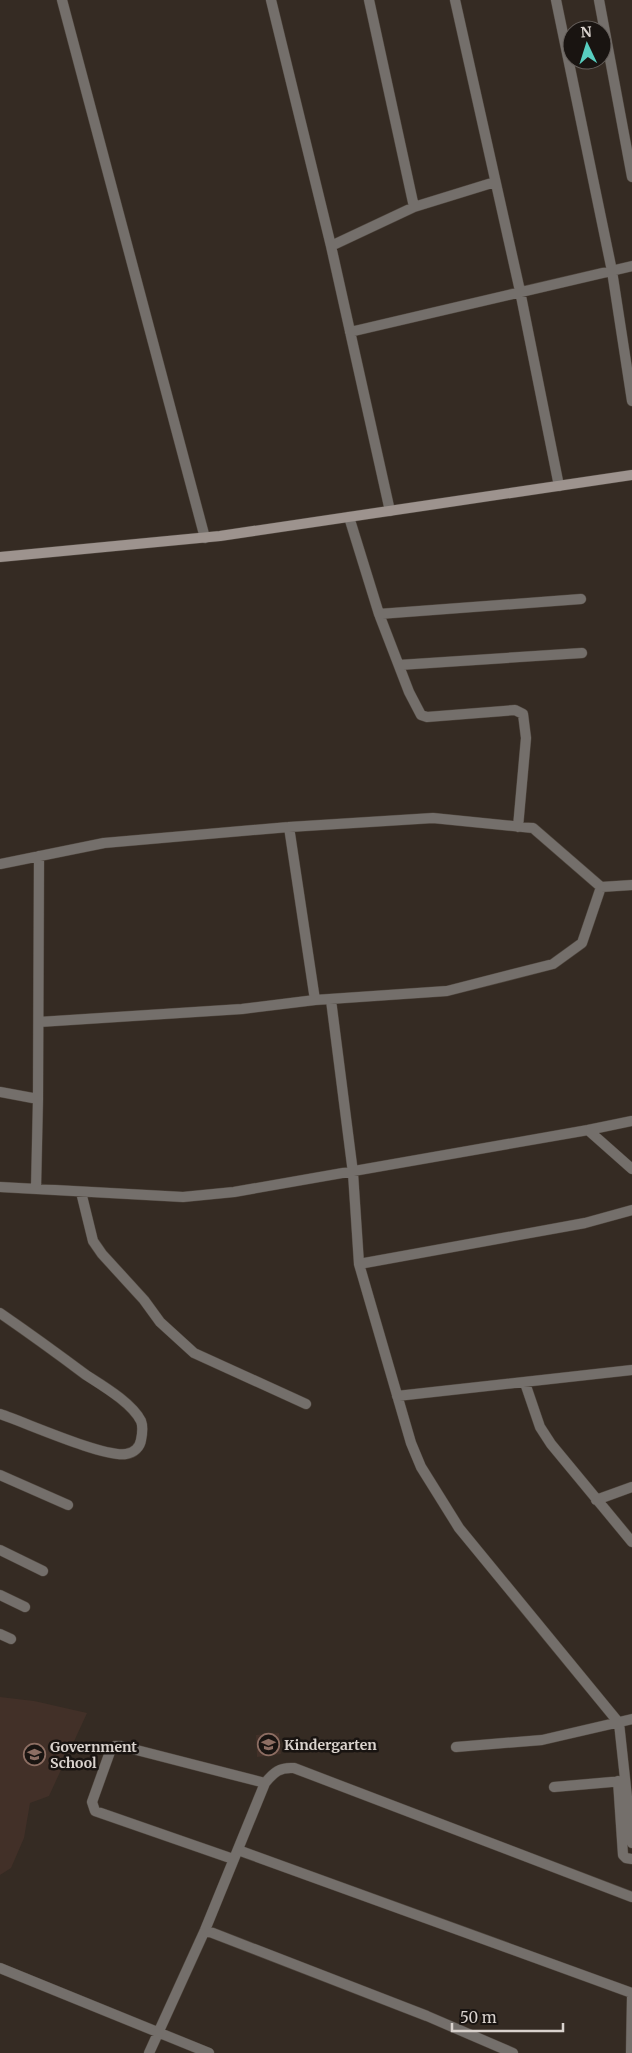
<svg xmlns="http://www.w3.org/2000/svg" width="632" height="2053" viewBox="0 0 632 2053" font-family="Merriweather,serif">
<style>
.education{fill:#423028}
.lines{fill:none;stroke-linecap:round;stroke-linejoin:round}
.street-casing{stroke:#4f463e;stroke-width:11}
.secondary-casing{stroke:#4f463e;stroke-width:11}
.street{stroke:#746f6b;stroke-width:10}
.secondary{stroke:#9d938e;stroke-width:10}
.labels{text-anchor:middle;dominant-baseline:central;stroke-width:5;stroke-linejoin:round;paint-order:stroke}
.poi-label{font-size:14px;font-weight:bold;fill:#d9d2cd;stroke:#191411;text-anchor:start}
</style>
<rect width="100%" height="100%" fill="#352b23"/>
<path class="education" d="M 0,1697 L 34,1701 L 87,1713 L 49,1796 L 30,1803 L 24,1838 L 11,1868 L 0,1875 Z
M 279,1733 L 281,1754 L 257,1757 L 256,1735 Z"/>
<g class="lines">
<defs>
<path id="street" d="M 62,0 L 205,538
M 271,0 L 331,246 L 390,511
M 369,0 L 414,207
M 455,0 L 520,291 L 559,486
M 556,0 L 612,271 L 632,401
M 599,0 L 632,177
M 331,246 L 414,207 L 495,182
M 350,332 L 632,266
M 349,517 L 379,614 L 409,692 L 421,715 L 427,717 L 515,710 L 523,714 L 526,738 L 518,827
M 379,614 L 581,599
M 399,665 L 582,653
M 289,827 L 315,1000
M 0,864 L 104,843 L 289,827 L 433,818 L 533,828 L 601,887 L 632,885
M 331,1000 L 353,1173 L 359,1264 L 411,1443 L 421,1467 L 459,1528 L 619,1723 L 632,1843
M 39,1022 L 242,1009 L 315,1000 L 447,991 L 553,964 L 582,943 L 601,887
M 0,1092 L 38,1099 L 39,856
M 588,1130 L 632,1121
M 0,1187 L 183,1197 L 234,1192 L 588,1130 L 632,1169
M 36,1189 L 38,1099
M 81,1192 L 93,1241 L 102,1254 L 144,1300 L 160,1322 L 194,1353 L 306,1404
M 359,1264 L 585,1223 L 632,1210
M 0,1313 C 29,1333 58,1354 86,1375 C 103,1386 132,1403 141,1421 C 143,1426 142,1435 141,1440 C 140,1447 134,1453 126,1454 C 102,1457 27,1423 0,1414
M 525,1383 L 540,1427 L 551,1444 L 632,1542
M 397,1396 L 632,1370
M 0,1475 L 68,1505
M 596,1500 L 632,1487
M 0,1550 L 43,1571
M 0,1595 L 25,1607
M 0,1634 L 11,1639
M 456,1747 L 542,1740 L 632,1719
M 618,1781 L 623,1855 L 626,1858 L 632,1859
M 554,1787 L 623,1781
M 238,1850 L 632,1993
M 233,1859 L 95,1811 L 92,1802 L 111,1749 L 115,1746 L 121,1746 L 265,1783
M 205,1930 L 427,2016 L 513,2053
M 0,1968 L 209,2053
M 149,2053 L 205,1930 L 265,1783 C 274,1772 280,1767 294,1768 L 632,1897
M 631,2053 L 632,1997"/>
<path id="secondary" d="M 0,557 L 220,536 L 632,475"/>
</defs>
<use href="#street" class="street-casing"/>
<use href="#secondary" class="secondary-casing"/>
<use href="#street" class="street"/>
<use href="#secondary" class="secondary"/>
</g>
<defs>
<symbol id="school-ring" viewBox="-11 -11 22 22"><circle r="9.5" fill="#191411" stroke="#8d6e63" stroke-width="1.5"/><path d="M0-5L7-2L0 1L-7-2ZM-4 1L0 2.5L4 1V4Q0 6-4 4Z" fill="#8d6e63"/></symbol>
</defs>
<g fill-rule="evenodd">
<use href="#school-ring" x="256" y="1732" width="25" height="25"/>
<use href="#school-ring" x="22" y="1742" width="25" height="25"/>
</g>
<g class="labels">
<g class="poi-label">
<text x="284" y="1745">Kindergarten</text>
<text x="50" y="1747">Government<tspan x="50" dy="16">School</tspan></text>
</g>
</g>
<g transform="translate(587 45) rotate(356)"><circle r="24" fill="#191411" stroke="#66605c"/>
<path d="M0-4L9 19L0 12L-9 19Z" fill="#58cec0"/>
<text y="-8" font-size="14" font-weight="bold" text-anchor="middle" fill="#d9d2cd">N</text>
</g>
<path d="M452 2023v8h111v-8" fill="none" stroke="#d9d2cd" stroke-width="2.5"/>
<text x="460" y="2023" font-size="15" fill="#d9d2cd" stroke="#191411" stroke-width="4" paint-order="stroke">50 m</text>
</svg>
